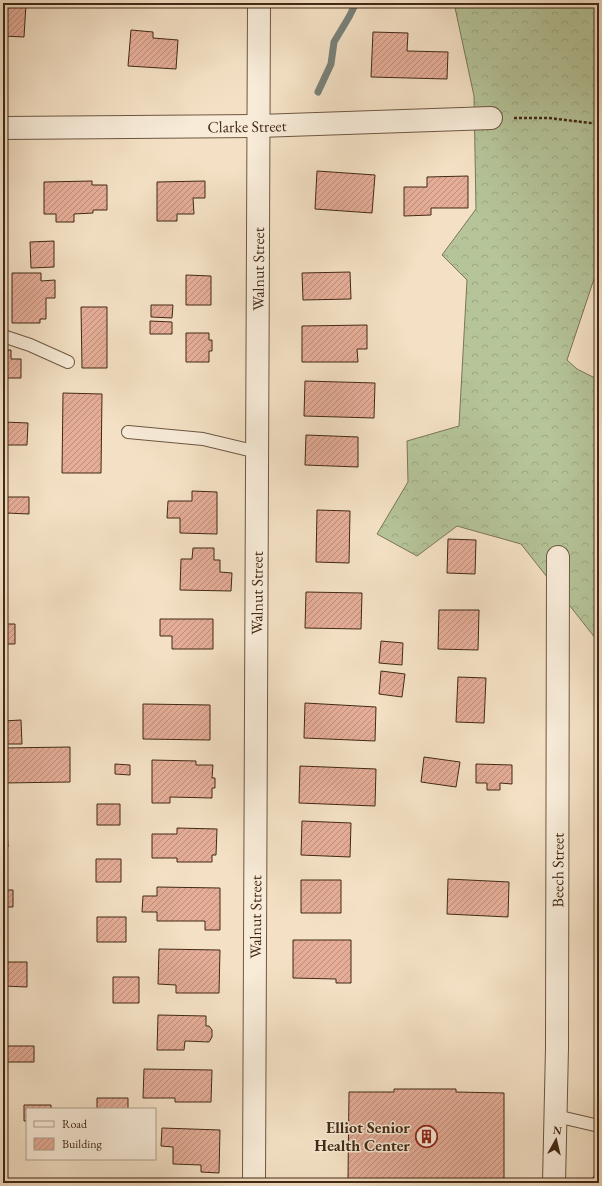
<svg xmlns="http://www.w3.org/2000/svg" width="602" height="1186" viewBox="0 0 602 1186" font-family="'EB Garamond',serif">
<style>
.forest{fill:url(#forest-crowns);stroke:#7c7657}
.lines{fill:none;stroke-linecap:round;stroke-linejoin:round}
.stream{stroke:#79817a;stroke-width:7}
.building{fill:url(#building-hatch);stroke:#422915}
.lane-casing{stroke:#6e5741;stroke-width:14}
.street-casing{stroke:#6e5741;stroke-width:24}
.path{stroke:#422915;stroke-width:2.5;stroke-dasharray:3 2;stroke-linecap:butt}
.lane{stroke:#f8ecd9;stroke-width:12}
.street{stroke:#f8ecd9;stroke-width:22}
.labels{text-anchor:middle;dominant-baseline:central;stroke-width:3;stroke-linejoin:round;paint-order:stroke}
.street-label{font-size:16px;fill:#422915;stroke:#f8ecd9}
.poi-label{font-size:16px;font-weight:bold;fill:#422915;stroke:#f8ecd9;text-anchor:end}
</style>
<defs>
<pattern id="forest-crowns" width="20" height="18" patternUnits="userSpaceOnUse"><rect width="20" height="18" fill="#b5c499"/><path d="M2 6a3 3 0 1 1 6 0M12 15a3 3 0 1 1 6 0" fill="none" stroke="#9da883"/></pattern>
<pattern id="building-hatch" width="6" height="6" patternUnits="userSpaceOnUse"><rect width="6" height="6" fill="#e5ad98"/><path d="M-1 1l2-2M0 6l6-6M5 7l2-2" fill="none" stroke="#bb8d7b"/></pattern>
</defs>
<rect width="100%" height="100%" fill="#f4e1c5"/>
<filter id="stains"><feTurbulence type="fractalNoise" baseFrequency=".005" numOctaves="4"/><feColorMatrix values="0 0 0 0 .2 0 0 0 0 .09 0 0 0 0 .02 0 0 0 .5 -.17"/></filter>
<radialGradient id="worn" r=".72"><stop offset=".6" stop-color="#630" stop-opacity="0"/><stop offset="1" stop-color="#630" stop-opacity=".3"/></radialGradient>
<path class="forest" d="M 454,3 L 599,3 L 599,264 L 567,360 L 577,369 L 599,380 L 599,637 L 596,639 L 521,544 L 457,526 L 417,556 L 377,534 L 408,482 L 407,441 L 459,426 L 467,280 L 442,255 L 476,209 L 474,96 Z"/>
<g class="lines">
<path class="stream" d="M 318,92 L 331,64 L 334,42 L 349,17 L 356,3"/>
</g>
<path class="building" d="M 3,3 L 26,4 L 24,37 L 3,36 Z
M 131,30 L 153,32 L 153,38 L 178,40 L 176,69 L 128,66 Z
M 373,32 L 408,33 L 407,51 L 448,52 L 447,79 L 371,77 Z
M 317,171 L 375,175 L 372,213 L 315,209 Z
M 468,176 L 468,208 L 431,208 L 431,215 L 404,216 L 404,187 L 427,187 L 427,177 Z
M 92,181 L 92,185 L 107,185 L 107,210 L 93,210 L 93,213 L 74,214 L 74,222 L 56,222 L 56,214 L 44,214 L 44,182 Z
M 205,181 L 205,198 L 193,198 L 194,214 L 177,214 L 177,221 L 157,221 L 157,182 Z
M 54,241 L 54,267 L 31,268 L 30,242 Z
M 350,272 L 351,299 L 303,300 L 302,273 Z
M 12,273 L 41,273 L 41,281 L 55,280 L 55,298 L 46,298 L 46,319 L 40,319 L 40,323 L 12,323 Z
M 186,275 L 211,276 L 211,305 L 186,305 Z
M 151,305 L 173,305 L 172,318 L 151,317 Z
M 81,307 L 107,307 L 107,368 L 82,368 Z
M 150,321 L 172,322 L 172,334 L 150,334 Z
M 367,325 L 367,349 L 357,349 L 358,362 L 302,362 L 302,326 Z
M 186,333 L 209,333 L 209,340 L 212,340 L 212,351 L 209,351 L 209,362 L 186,362 Z
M 3,350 L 11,350 L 11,359 L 21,359 L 21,378 L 3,378 Z
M 305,381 L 375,383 L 374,418 L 304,416 Z
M 63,393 L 102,394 L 101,473 L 62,473 Z
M 4,422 L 28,423 L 27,445 L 4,445 Z
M 306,435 L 358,437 L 358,467 L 305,465 Z
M 192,491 L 217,492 L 217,534 L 180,533 L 180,518 L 167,518 L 168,501 L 192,501 Z
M 6,497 L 29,497 L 29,514 L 6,513 Z
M 317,510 L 350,511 L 349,563 L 316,562 Z
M 448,539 L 476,540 L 475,574 L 447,573 Z
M 193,548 L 214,548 L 214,560 L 220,560 L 220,572 L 232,573 L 231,591 L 180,590 L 181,559 L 192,559 Z
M 3,555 L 7,555 L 5,583 L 3,582 Z
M 306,592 L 362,593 L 361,629 L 305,628 Z
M 439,610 L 479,610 L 478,650 L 438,649 Z
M 160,619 L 213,619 L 213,649 L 172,649 L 172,636 L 160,636 Z
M 3,624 L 15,624 L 15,644 L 3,644 Z
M 381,641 L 403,643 L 402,665 L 379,663 Z
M 381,671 L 405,674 L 402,697 L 379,694 Z
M 458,677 L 486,678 L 484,723 L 456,722 Z
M 305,703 L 376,707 L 375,741 L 304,738 Z
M 143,704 L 210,705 L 210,740 L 143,739 Z
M 21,720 L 22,744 L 3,744 L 3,721 Z
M 70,747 L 70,782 L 3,783 L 3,748 Z
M 424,757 L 460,762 L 456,787 L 421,782 Z
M 152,760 L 196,761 L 196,765 L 213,765 L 212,778 L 215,778 L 215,788 L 212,788 L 212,798 L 170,797 L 170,803 L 152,803 Z
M 115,764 L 130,765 L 130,775 L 115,774 Z
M 476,764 L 512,765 L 512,784 L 500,783 L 500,790 L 487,790 L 487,783 L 476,783 Z
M 300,766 L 376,769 L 375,806 L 299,803 Z
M 97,804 L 120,804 L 120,825 L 97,825 Z
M 302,821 L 351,823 L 350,857 L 301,855 Z
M 177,828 L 217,829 L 216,855 L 212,855 L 212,862 L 177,862 L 177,858 L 152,858 L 152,834 L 177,834 Z
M 3,830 L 7,830 L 8,847 L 3,847 Z
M 96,859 L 121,859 L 121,882 L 96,882 Z
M 448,879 L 509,882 L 508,917 L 447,914 Z
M 301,880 L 341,880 L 341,913 L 301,913 Z
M 157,887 L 220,888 L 220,930 L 205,930 L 205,921 L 157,921 L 157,912 L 142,912 L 143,896 L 157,896 Z
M 3,890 L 13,890 L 13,907 L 3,907 Z
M 97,917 L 126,917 L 126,942 L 97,942 Z
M 293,940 L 351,940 L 351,983 L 336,983 L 336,979 L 293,978 Z
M 159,949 L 220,950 L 219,993 L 176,993 L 176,985 L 158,984 Z
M 3,962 L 27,962 L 27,987 L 3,986 Z
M 113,977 L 139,977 L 139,1003 L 113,1003 Z
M 158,1015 L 206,1016 L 206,1026 L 209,1026 L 212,1030 L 212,1037 L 209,1042 L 185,1041 L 184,1050 L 157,1050 Z
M 4,1046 L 34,1046 L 34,1062 L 3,1062 Z
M 144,1069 L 212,1070 L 211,1102 L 175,1102 L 175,1098 L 143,1098 Z
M 394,1089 L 456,1089 L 456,1092 L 504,1093 L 504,1181 L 455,1180 L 454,1183 L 411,1183 L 394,1182 L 394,1180 L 348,1180 L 349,1092 L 394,1092 Z
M 97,1098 L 128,1098 L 128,1109 L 97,1109 Z
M 24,1105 L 51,1105 L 51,1109 L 27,1109 L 27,1121 L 24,1121 Z
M 162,1128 L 220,1130 L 219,1173 L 201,1172 L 201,1165 L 173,1164 L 173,1147 L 161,1146 Z"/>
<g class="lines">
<defs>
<path id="lane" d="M 3,336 L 30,345 L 68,362
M 128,432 L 203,439 L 257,452
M 556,1116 L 599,1126
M 598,1183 L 599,1180"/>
<g id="street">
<path id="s1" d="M 3,128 L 259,126 L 491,118"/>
<path id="s2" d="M 254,1183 L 259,3"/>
<path id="s3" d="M 554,1183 L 557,1048 L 558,557"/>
</g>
</defs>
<use href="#lane" class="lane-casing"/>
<use href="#street" class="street-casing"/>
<path class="path" d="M 514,118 L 549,118 L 599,124"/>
<use href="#lane" class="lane"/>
<use href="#street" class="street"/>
</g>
<defs>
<symbol id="building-ring" viewBox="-11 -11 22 22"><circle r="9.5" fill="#f8ecd9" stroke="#8f2418" stroke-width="1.5"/><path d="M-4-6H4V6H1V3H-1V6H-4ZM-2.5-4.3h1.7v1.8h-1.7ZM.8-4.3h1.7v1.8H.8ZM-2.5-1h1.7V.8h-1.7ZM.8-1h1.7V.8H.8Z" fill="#8f2418"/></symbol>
</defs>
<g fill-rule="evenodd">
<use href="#building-ring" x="414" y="1124" width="25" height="25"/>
</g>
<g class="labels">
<g class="street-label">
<text stroke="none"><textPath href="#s1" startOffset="244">Clarke Street</textPath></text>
<text stroke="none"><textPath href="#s2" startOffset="914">Walnut Street</textPath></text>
<text stroke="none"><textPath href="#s2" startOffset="590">Walnut Street</textPath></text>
<text stroke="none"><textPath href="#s3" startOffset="313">Beech Street</textPath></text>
<text stroke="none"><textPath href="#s2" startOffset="266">Walnut Street</textPath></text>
</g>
<g class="poi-label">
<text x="410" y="1127">Elliot Senior<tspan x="410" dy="18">Health Center</tspan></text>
</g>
</g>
<rect width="602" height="1186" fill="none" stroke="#f4e1c5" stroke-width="16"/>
<rect x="4" y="4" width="594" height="1178" fill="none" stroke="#422915" stroke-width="2"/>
<rect x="8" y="8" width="586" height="1170" fill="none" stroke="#422915"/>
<rect x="26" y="1108" width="130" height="52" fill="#f8ecd9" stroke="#af9e8b"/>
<rect x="34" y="1121" width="20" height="6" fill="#f8ecd9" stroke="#af9e8b"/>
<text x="62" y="1128" font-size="12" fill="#422915">Road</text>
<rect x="34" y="1138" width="20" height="12" fill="url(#building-hatch)" stroke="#af9e8b"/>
<text x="62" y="1148" font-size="12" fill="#422915">Building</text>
<g transform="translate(556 1140) rotate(8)" stroke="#f8ecd9" stroke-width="3" paint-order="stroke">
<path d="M0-3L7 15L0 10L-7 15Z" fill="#422915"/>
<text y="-6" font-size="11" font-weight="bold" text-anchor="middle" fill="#422915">N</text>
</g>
<rect width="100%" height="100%" filter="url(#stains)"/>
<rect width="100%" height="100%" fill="url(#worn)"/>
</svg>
